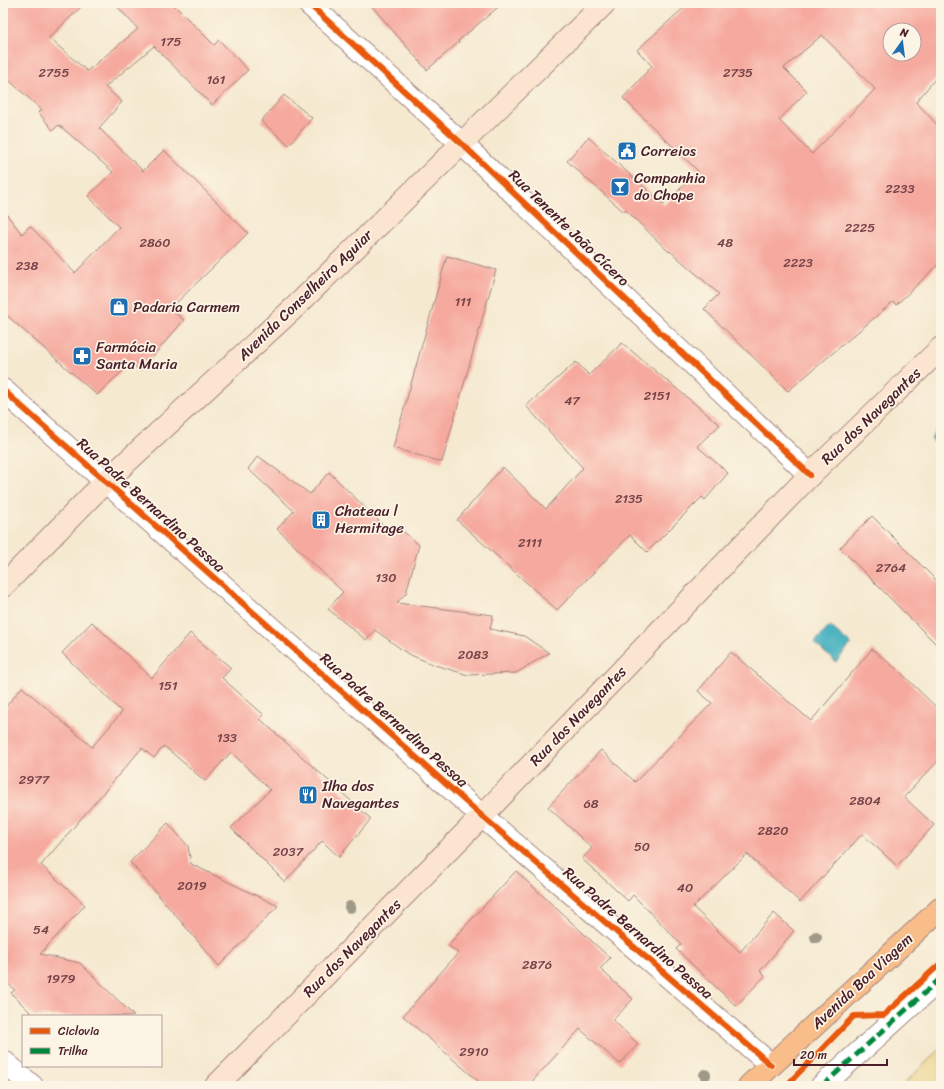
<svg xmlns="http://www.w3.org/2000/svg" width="944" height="1089" viewBox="0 0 944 1089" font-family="Sriracha,sans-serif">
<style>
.sand{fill:#eeda9e;stroke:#9c7c64}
.water{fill:#42b0bf;stroke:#466875}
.building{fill:#f6a99e;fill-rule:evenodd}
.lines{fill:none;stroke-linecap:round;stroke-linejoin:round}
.street-casing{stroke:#a0847e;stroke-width:24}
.secondary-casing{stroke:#a0847e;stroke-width:24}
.primary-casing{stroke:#a0847e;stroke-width:24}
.street{stroke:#fff;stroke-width:22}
.secondary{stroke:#fce5d0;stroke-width:22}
.primary{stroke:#f8bd89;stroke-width:22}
.quiet{stroke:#00873e;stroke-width:5;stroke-dasharray:10 5;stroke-linecap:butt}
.cycleway-casing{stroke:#fcf5e5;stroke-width:8}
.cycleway{stroke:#e8590c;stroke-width:6}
.tree{fill:#a09988}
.labels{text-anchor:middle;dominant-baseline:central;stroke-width:3.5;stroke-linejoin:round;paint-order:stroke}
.number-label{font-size:13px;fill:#754248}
.poi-label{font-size:15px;fill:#4a1f2b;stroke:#fcf5e5;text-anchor:start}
.street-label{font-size:15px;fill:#4a1f2b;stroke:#fcf5e5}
</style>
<rect width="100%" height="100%" fill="#fcf5e5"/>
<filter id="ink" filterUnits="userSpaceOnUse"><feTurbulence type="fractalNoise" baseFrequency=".025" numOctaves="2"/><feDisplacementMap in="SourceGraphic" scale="8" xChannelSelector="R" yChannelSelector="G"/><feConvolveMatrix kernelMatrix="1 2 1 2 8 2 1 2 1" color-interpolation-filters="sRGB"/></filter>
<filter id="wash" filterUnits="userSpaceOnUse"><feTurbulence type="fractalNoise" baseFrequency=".012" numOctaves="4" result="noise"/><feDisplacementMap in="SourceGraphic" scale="16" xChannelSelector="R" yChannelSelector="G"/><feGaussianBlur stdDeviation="0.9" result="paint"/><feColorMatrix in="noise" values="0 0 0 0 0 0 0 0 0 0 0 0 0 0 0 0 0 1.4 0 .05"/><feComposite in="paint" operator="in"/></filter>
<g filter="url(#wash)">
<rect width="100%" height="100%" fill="#f5e9d0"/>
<path class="sand" d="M 941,1048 L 941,1086 L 903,1086 L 905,1083 Z"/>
<path class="water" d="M 938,428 L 941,428 L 941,449 L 931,439 Z
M 830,626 L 851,644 L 836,662 L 814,643 Z"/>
<g id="blocks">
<path class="building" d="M 3,3 L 85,3 L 49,38 L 87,71 L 138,29 L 114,3 L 172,3 L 214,45 L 219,40 L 248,70 L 212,105 L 154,46 L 105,87 L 122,102 L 99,128 L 143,171 L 164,150 L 248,233 L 170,309 L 184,320 L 140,371 L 131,363 L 97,395 L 3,312 L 3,210 L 22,234 L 30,226 L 75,273 L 119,227 L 88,196 L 113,172 L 59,125 L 53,130 L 38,112 L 42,110 L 3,75 Z
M 369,3 L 503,3 L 458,41 L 459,42 L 427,70 Z
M 689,3 L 941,3 L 941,72 L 916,102 L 941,129 L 941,262 L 896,305 L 893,302 L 788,391 L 704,309 L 719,294 L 670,251 L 669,252 L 626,210 L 624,212 L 567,161 L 588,137 L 664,205 L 698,171 L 623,98 L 652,66 L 637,50 ZM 890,30 L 914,30 L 914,54 L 890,54 ZM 822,35 L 875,89 L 812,154 L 779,120 L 807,91 L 784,68 Z
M 284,95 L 312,118 L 289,145 L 261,121 Z
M 447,256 L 496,270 L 442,462 L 393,448 Z
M 622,343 L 720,425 L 697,446 L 728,473 L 705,500 L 702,497 L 647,552 L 630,535 L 557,610 L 457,520 L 503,467 L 546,509 L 583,468 L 526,406 L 576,362 L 589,375 Z
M 258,456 L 310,494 L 329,472 L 392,534 L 398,527 L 419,545 L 406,593 L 397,603 L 493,615 L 490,629 L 524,636 L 549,653 L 516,673 L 468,675 L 435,665 L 408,654 L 375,630 L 366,640 L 328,609 L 343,592 L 277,529 L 294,511 L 248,469 Z
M 872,516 L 941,585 L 941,649 L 840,548 Z
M 92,622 L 152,678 L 190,633 L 231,668 L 222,678 L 264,715 L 260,719 L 371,819 L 339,857 L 322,841 L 285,882 L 231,828 L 270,790 L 231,752 L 205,781 L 164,746 L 154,758 L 142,748 L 41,865 L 85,905 L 40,954 L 80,963 L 134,1016 L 34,1016 L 11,993 L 15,990 L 3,979 L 3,710 L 22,687 L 92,747 L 122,712 L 62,653 Z
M 872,649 L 898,670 L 941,712 L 941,758 L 904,797 L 934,825 L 897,866 L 862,834 L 800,902 L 747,854 L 693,907 L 740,952 L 774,913 L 794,931 L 760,971 L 765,976 L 736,1006 L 676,949 L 681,944 L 633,895 L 628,901 L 582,859 L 592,848 L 548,807 L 601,750 L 635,782 L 712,703 L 698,691 L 731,652 L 811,721 Z
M 168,823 L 188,846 L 191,864 L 278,906 L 219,966 L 130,862 Z
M 516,871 L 610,958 L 600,969 L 633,999 L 613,1020 L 638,1044 L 620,1064 L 580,1029 L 528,1086 L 484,1086 L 403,1016 L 458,953 L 448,945 Z"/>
</g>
</g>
<g filter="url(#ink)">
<use href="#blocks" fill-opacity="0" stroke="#a0847e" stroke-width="1"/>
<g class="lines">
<defs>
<path id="street" d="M 308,3 L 461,143 L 810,475
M 3,390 L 482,816 L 771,1065
M 3,1061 L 32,1086
M 822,1086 L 941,978"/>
<path id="secondary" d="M 3,586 L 105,482 L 295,307 L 605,3
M 216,1086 L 482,816 L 810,475 L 941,348"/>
<path id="primary" d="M 749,1086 L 941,908"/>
</defs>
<use href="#street" class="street-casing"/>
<use href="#secondary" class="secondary-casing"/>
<use href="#primary" class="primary-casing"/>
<use href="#street" class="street"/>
<use href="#secondary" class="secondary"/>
<use href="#primary" class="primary"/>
<path class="quiet" d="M 822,1086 L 941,978"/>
<defs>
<path id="cycleway" d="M 308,3 L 461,143 L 810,475
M 3,390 L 482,816 L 771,1065
M 786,1086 L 854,1016 L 884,1015 L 941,963"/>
</defs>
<use href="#cycleway" class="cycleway-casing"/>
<use href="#cycleway" class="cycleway"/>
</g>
<g class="tree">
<circle cx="350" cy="907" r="6"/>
<circle cx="816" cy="937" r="6"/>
<circle cx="705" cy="1075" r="6"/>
</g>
</g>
<defs>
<symbol id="civic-square" viewBox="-11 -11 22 22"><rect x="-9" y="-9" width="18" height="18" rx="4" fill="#1f6fb2" stroke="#fcf5e5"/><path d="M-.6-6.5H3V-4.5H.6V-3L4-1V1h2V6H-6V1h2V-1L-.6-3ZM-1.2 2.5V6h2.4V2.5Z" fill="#fff"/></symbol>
<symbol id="bar-square" viewBox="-11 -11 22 22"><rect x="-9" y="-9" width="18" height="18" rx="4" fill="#1f6fb2" stroke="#fcf5e5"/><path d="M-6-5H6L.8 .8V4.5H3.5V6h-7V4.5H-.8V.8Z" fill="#fff"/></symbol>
<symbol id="shop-square" viewBox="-11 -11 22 22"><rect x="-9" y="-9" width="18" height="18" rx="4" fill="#1f6fb2" stroke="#fcf5e5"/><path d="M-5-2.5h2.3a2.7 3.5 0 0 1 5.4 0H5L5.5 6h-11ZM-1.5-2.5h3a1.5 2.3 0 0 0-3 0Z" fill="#fff"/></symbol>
<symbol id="pharmacy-square" viewBox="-11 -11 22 22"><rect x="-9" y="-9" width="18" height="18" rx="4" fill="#1f6fb2" stroke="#fcf5e5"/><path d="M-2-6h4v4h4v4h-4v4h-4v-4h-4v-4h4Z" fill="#fff"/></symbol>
<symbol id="building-square" viewBox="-11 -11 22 22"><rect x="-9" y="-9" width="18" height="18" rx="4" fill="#1f6fb2" stroke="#fcf5e5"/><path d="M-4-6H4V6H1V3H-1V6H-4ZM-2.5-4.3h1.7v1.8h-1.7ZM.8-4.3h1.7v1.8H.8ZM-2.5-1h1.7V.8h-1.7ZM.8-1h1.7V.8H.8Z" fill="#fff"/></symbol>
<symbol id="restaurant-square" viewBox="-11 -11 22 22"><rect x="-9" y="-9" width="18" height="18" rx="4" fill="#1f6fb2" stroke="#fcf5e5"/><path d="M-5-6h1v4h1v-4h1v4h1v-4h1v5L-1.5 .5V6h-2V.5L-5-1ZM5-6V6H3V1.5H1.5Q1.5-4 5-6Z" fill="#fff"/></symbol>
</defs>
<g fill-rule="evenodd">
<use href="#civic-square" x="616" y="140" width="22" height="22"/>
<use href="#bar-square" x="609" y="176" width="22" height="22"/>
<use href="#shop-square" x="108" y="296" width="22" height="22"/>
<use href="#pharmacy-square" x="71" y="345" width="22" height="22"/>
<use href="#building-square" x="310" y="509" width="22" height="22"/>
<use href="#restaurant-square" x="297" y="784" width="22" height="22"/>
</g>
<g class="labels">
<g class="number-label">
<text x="171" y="41">175</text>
<text x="54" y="72">2755</text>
<text x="738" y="72">2735</text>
<text x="216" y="79">161</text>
<text x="900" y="188">2233</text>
<text x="860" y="227">2225</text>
<text x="155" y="242">2860</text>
<text x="725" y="242">48</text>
<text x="798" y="262">2223</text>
<text x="27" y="265">238</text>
<text x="463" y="301">111</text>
<text x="657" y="395">2151</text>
<text x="572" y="400">47</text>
<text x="629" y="498">2135</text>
<text x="530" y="542">2111</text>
<text x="891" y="567">2764</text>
<text x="386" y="577">130</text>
<text x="473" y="654">2083</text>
<text x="168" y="685">151</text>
<text x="227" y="737">133</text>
<text x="34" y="779">2977</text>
<text x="865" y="800">2804</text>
<text x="591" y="803">68</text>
<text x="773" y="830">2820</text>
<text x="642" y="846">50</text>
<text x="288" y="851">2037</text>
<text x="192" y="885">2019</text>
<text x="685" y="887">40</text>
<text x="41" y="929">54</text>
<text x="537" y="964">2876</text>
<text x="61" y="978">1979</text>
<text x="474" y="1051">2910</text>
</g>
<g class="poi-label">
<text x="641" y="151">Correios</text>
<text x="634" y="178">Companhia<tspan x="634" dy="17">do Chope</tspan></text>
<text x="133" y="307">Padaria Carmem</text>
<text x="96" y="347">Farmácia<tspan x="96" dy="17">Santa Maria</tspan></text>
<text x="335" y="511">Chateau l<tspan x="335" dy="17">Hermitage</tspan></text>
<text x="322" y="786">Ilha dos<tspan x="322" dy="17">Navegantes</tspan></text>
</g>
<g class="street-label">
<text transform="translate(569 228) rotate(44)">Rua Tenente João Cícero</text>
<text transform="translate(305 295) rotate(-44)">Avenida Conselheiro Aguiar</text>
<text transform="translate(871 416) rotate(-44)">Rua dos Navegantes</text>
<text transform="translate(151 505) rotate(42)">Rua Padre Bernardino Pessoa</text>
<text transform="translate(578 716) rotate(-46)">Rua dos Navegantes</text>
<text transform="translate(394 720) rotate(42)">Rua Padre Bernardino Pessoa</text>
<text transform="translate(638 933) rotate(41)">Rua Padre Bernardino Pessoa</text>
<text transform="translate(352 948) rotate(-45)">Rua dos Navegantes</text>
<text transform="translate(862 981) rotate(-43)">Avenida Boa Viagem</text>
</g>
</g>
<rect width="944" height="1089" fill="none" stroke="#fcf5e5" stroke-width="16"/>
<rect x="22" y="1015" width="140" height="52" fill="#fcf5e5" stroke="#b59f9b"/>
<rect x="30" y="1028" width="20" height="6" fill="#e8590c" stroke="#b59f9b"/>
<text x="58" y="1035" font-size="12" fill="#4a1f2b">Ciclovia</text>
<rect x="30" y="1048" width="20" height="6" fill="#00873e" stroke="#b59f9b"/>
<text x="58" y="1055" font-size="12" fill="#4a1f2b">Trilha</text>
<g transform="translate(902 42) rotate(14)"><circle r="19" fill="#fcf5e5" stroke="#b59f9b"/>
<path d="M0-3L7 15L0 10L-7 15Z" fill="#1f6fb2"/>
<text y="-6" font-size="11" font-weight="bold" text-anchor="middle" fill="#4a1f2b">N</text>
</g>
<path d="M794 1059v6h93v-6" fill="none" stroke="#4a1f2b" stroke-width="2"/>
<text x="800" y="1059" font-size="12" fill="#4a1f2b" stroke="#fcf5e5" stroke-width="3" paint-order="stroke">20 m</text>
</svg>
